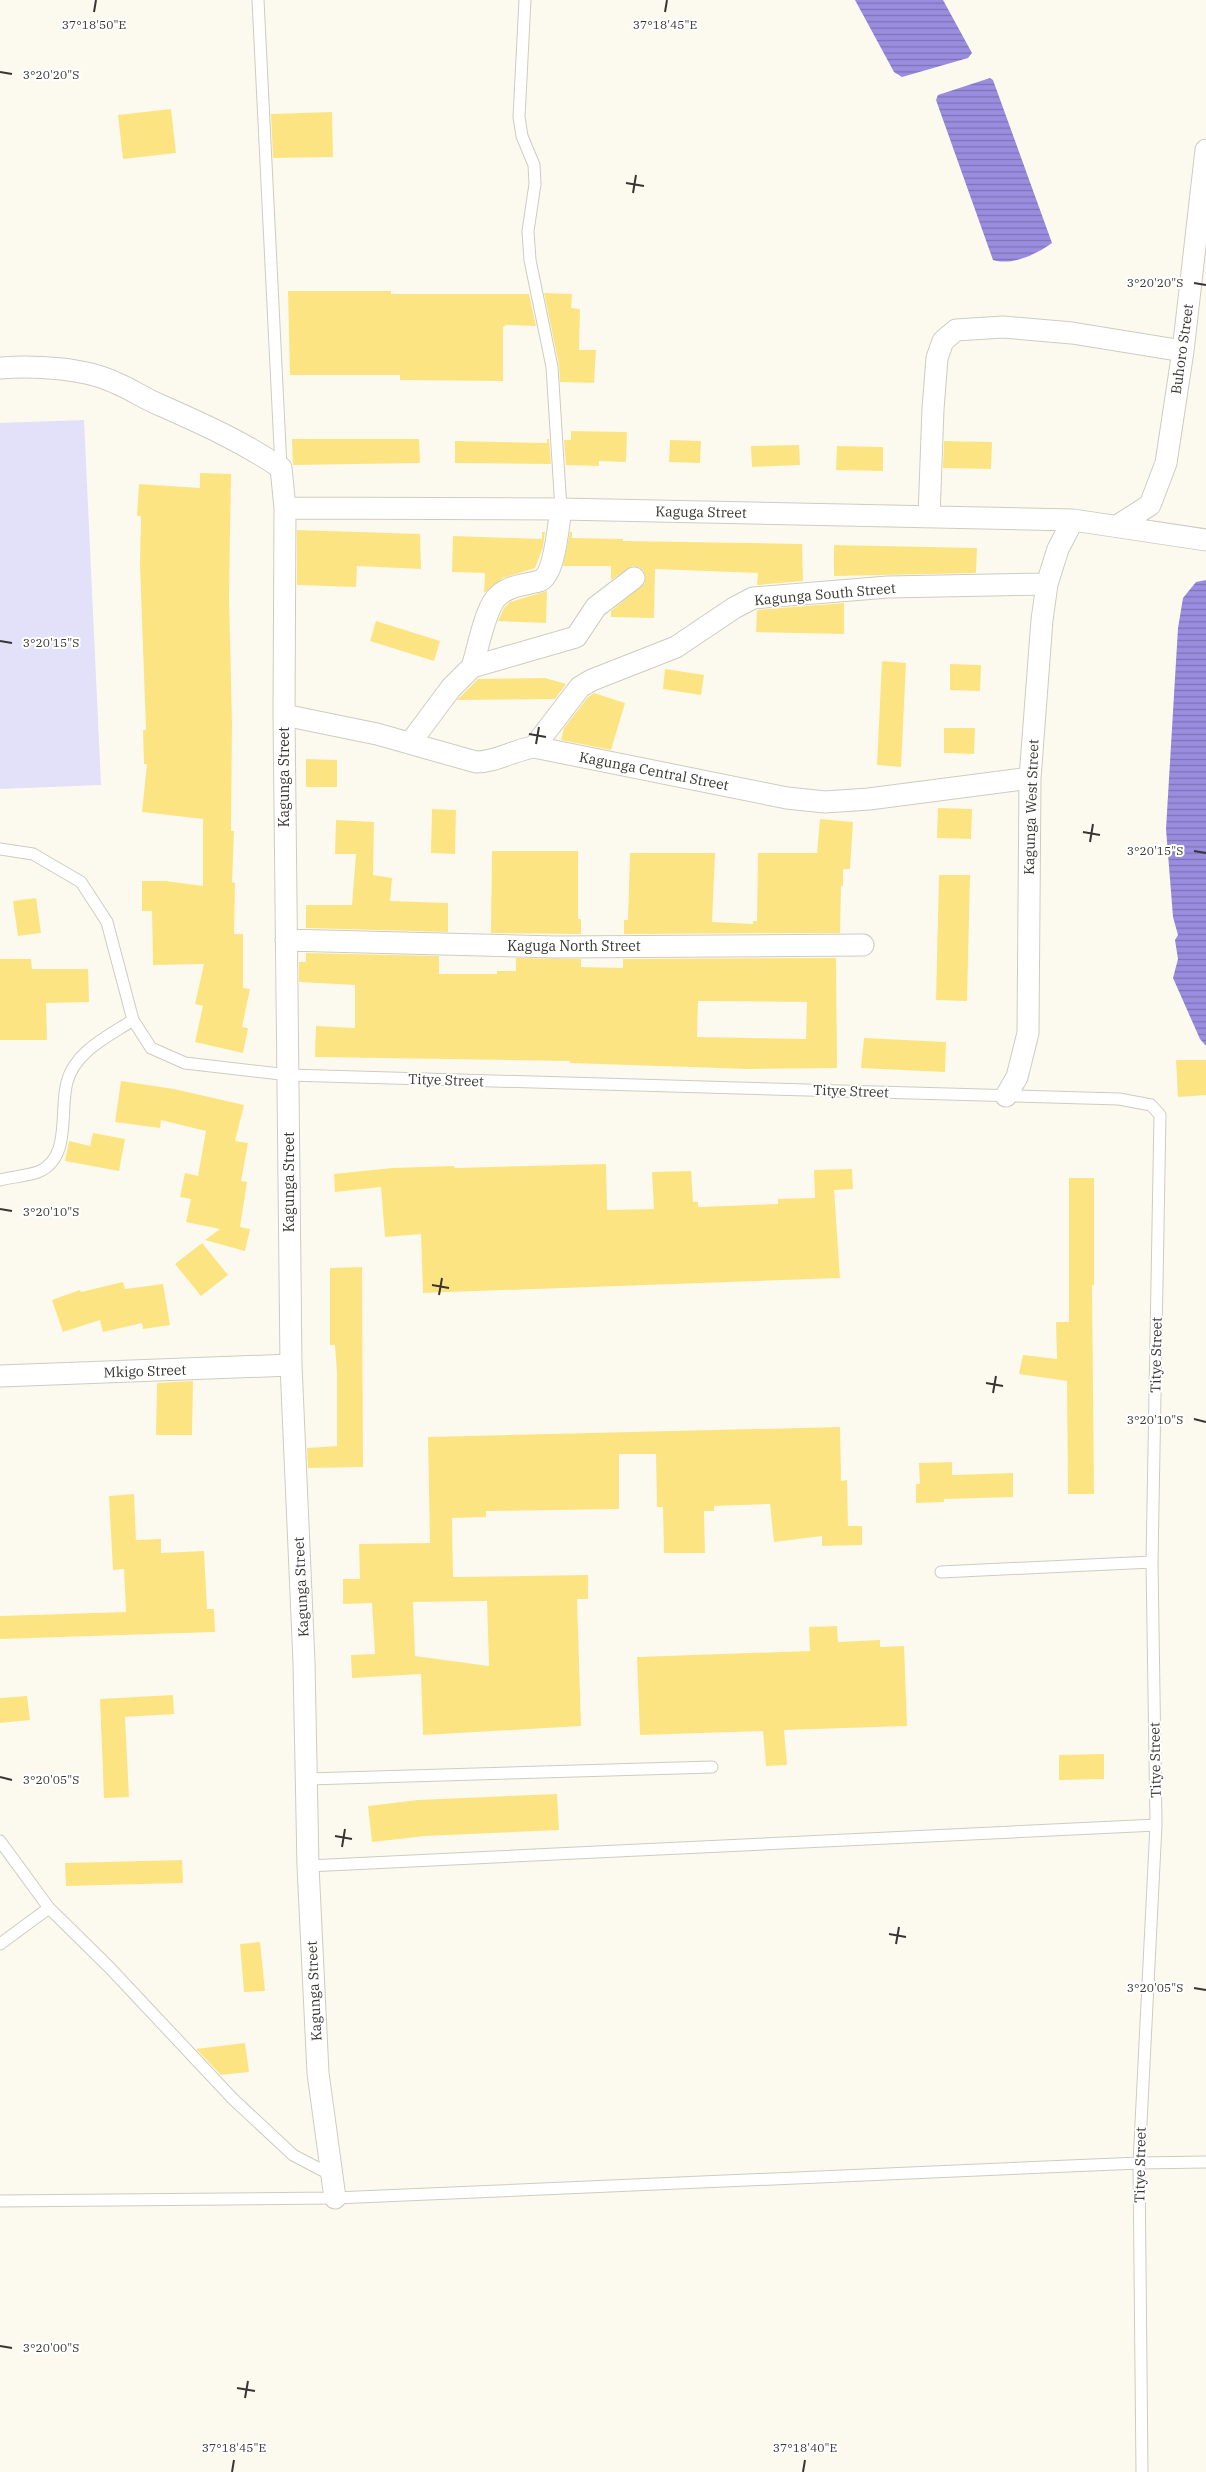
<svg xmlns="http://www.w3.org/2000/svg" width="1206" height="2472" viewBox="0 0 1206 2472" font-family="'IBM Plex Serif',serif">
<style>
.green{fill:#e3e0f9}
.water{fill:url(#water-rules)}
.building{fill:#fde483;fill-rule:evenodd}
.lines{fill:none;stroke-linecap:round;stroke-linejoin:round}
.service-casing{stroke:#ceccc1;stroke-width:13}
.minor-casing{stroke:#ceccc1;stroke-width:23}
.service{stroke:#fff;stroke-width:11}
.minor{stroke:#fff;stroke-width:21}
.ticks{fill:none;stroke:#373632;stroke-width:2}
.labels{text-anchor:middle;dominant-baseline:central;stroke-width:4;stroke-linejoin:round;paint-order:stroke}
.street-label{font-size:14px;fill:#373632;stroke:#fff}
.ticks-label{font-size:12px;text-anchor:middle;fill:#373632;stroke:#fff;stroke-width:4;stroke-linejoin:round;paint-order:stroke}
</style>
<defs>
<pattern id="water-rules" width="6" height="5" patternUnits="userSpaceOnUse" patternTransform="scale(1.25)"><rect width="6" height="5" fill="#9a8cdf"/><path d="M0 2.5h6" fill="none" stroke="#7e73b5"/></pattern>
</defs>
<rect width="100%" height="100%" fill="#fcfaef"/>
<path class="green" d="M 84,420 L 101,785 L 0,789 L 0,423 Z"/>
<path class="water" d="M 855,0 L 943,0 L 972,53 L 968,58 L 902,77 L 894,72 Z
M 990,78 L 993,80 L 1052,243 C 1037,254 1012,266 993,260 L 936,100 L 938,95 Z
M 1206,580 L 1206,1046 L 1200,1039 L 1173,978 L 1178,959 L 1175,940 L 1178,935 L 1173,917 L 1166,829 L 1178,628 L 1183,598 L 1196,582 Z"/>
<path class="building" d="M 171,109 L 176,153 L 123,159 L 118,115 Z
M 332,112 L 333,157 L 273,158 L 271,114 Z
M 288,291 L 391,291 L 391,294 L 529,294 L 536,326 L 506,325 L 503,327 L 503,381 L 400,380 L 400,375 L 290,375 Z
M 544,293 L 572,294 L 571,308 L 580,309 L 579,350 L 596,350 L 594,383 L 560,382 L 559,365 Z
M 571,431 L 627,432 L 626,462 L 599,461 L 599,466 L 566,465 L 564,440 L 571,440 Z
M 292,439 L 419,439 L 420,463 L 293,465 Z
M 547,439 L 549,439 L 551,464 L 455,463 L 455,441 L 547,443 Z
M 670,440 L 701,441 L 700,463 L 669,462 Z
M 944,441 L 992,442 L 991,469 L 943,468 Z
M 799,445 L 800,465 L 752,467 L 751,446 Z
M 837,446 L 883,447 L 883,471 L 836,470 Z
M 200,473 L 231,474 L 229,597 L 232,723 L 231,831 L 234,831 L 232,882 L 235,883 L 234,934 L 243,934 L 243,988 L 250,989 L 242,1027 L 248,1028 L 243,1053 L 195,1042 L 203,1006 L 195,1004 L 204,964 L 153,965 L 152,911 L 142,911 L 142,881 L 166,881 L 203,886 L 203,819 L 142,812 L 147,764 L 144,764 L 143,730 L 146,730 L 140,565 L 141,516 L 137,516 L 139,484 L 200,488 Z
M 297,530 L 420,534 L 421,569 L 357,566 L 356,587 L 297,585 Z
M 542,532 L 545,532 L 543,547 L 535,568 L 503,578 L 484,593 L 485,573 L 452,572 L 453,536 L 542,539 Z
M 570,532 L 572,532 L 572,538 L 623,539 L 623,541 L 802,544 L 803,581 L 757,585 L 758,573 L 655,569 L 654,618 L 611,617 L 611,611 L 645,583 L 644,571 L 639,567 L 632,566 L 611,580 L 611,566 L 563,566 Z
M 834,545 L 977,548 L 976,573 L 834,576 Z
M 547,591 L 546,623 L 498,621 L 504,608 L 510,602 Z
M 844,603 L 844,634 L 756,632 L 757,610 Z
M 376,621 L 440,641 L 434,661 L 370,641 Z
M 882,661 L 906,663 L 901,767 L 877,765 Z
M 950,664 L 981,665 L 980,691 L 950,690 Z
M 665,669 L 704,675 L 701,695 L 663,689 Z
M 545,678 L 566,684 L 555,699 L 457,700 L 478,679 Z
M 594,693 L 625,703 L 611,750 L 561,740 L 564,728 L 588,697 Z
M 944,728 L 975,728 L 974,754 L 944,753 Z
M 306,759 L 337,760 L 337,787 L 306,787 Z
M 938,808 L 972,809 L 971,839 L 937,838 Z
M 432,809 L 456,810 L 455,854 L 431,853 Z
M 820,819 L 853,822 L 850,869 L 843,869 L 843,886 L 841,886 L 840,933 L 624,934 L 624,920 L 628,920 L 630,853 L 715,853 L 712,922 L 753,924 L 753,921 L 757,921 L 758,853 L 817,853 Z
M 336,820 L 374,822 L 373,875 L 392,878 L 390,901 L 448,903 L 448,932 L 306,928 L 306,905 L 352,905 L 356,854 L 335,854 Z
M 492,851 L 578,851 L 578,919 L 581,919 L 581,934 L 491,933 Z
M 939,875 L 970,875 L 967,1001 L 936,1000 Z
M 36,898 L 41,933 L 18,936 L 13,901 Z
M 306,953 L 439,956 L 439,974 L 497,974 L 497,971 L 516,971 L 516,958 L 581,959 L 581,967 L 623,968 L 623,959 L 836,958 L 837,1068 L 749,1069 L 570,1063 L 570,1061 L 315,1057 L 316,1026 L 355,1028 L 355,985 L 299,982 L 299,962 L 306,962 ZM 698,1001 L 807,1002 L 806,1039 L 697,1037 Z
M 0,959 L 31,959 L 32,969 L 88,969 L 89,1002 L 46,1003 L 47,1040 L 0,1040 Z
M 864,1038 L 946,1042 L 945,1072 L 861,1068 Z
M 1176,1060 L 1206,1060 L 1206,1095 L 1178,1097 Z
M 121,1081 L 174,1089 L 244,1105 L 235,1141 L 248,1143 L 241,1181 L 247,1182 L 240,1227 L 250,1229 L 245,1251 L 205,1240 L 220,1229 L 186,1222 L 191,1199 L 180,1197 L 185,1173 L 198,1176 L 206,1131 L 161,1120 L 160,1128 L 115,1122 Z
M 93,1133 L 125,1139 L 119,1171 L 65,1161 L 69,1141 L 90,1146 Z
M 606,1164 L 607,1210 L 654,1209 L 652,1172 L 691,1171 L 693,1202 L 698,1202 L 698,1207 L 778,1204 L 778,1199 L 815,1198 L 814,1170 L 852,1169 L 853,1189 L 834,1190 L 840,1278 L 423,1293 L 421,1234 L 385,1237 L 381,1187 L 335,1192 L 334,1174 L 392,1168 L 454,1166 L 455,1168 Z
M 1069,1178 L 1094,1178 L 1094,1285 L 1092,1285 L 1094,1494 L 1068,1494 L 1067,1381 L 1019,1374 L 1023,1355 L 1057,1359 L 1056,1322 L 1069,1322 Z
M 202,1243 L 228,1275 L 201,1296 L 175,1264 Z
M 362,1267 L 363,1467 L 308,1468 L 307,1448 L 337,1446 L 337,1373 L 335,1345 L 330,1345 L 330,1268 Z
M 123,1282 L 125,1289 L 163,1284 L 170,1325 L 143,1329 L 142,1323 L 103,1332 L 100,1320 L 63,1332 L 52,1300 L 80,1290 L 81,1292 Z
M 193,1381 L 192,1435 L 156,1435 L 157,1383 Z
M 840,1427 L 841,1481 L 847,1480 L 848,1526 L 862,1526 L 862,1545 L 822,1546 L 822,1536 L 774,1542 L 770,1504 L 714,1506 L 714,1511 L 704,1511 L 705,1553 L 664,1553 L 663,1507 L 657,1507 L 656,1454 L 619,1454 L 619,1509 L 486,1511 L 486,1517 L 452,1518 L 453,1577 L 588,1575 L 588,1599 L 577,1599 L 581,1726 L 423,1735 L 421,1674 L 352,1678 L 351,1655 L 375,1654 L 372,1603 L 343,1604 L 343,1579 L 360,1579 L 359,1544 L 430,1543 L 428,1437 ZM 487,1601 L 489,1666 L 415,1656 L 413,1602 Z
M 952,1462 L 952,1475 L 1013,1473 L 1013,1497 L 944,1499 L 944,1502 L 916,1503 L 916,1484 L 920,1484 L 919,1463 Z
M 134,1494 L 136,1540 L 161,1539 L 161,1553 L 204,1551 L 207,1609 L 214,1609 L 215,1632 L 0,1639 L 0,1616 L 126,1612 L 124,1569 L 113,1570 L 109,1496 Z
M 837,1626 L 838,1642 L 880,1640 L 880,1647 L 904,1646 L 907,1726 L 784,1730 L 787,1765 L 766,1766 L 763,1731 L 640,1735 L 637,1657 L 810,1651 L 809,1627 Z
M 173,1695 L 174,1714 L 125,1717 L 129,1797 L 104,1798 L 100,1699 Z
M 27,1696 L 30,1720 L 0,1723 L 0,1698 Z
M 1104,1754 L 1104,1779 L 1059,1780 L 1059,1755 Z
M 557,1794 L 559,1830 L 425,1836 L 372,1842 L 368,1806 L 418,1800 Z
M 182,1860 L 183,1883 L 66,1886 L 65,1863 Z
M 260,1942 L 265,1991 L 244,1992 L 240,1944 Z
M 245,2043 L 249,2072 L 221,2075 L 196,2049 Z"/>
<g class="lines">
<defs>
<path id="service" d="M 258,0 L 281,468
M 525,0 L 519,117 L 522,136 L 534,165 L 535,184 L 528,231 L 530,260 L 552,367 L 561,509
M 0,849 L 33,854 L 81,882 L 107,922 L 133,1020 L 151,1048 L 185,1063 L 289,1075 L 1119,1099 L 1151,1105 L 1160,1115 L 1152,1562 L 1156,1825 L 1139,2163 L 1142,2472
M 0,1180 C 12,1177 26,1176 38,1172 C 72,1158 59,1111 67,1082 C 75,1051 109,1036 133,1020
M 941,1572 L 1152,1562
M 308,1779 L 712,1767
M 0,1841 L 49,1908 L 109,1967 L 233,2099 L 293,2155 L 333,2176
M 308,1866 L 1156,1825
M 0,1944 L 49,1908
M 0,2201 L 335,2198 L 1139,2163 L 1206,2162"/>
<path id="minor" d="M 0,368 C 34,365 85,368 116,383 C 131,389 145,399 160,405 C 203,424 243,442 281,468 L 285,508 L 284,715 L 291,1365 L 304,1662 L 308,1866 L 318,2073 L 335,2198
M 285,508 L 561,509 L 1073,520 L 1206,540
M 929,517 L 933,409 L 937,358 L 943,341 L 956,330 L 1003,327 L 1072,333 L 1183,351
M 1117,526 L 1150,505 L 1166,463 L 1183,351 L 1206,150
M 472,667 C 478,650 485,606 499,595 C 511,585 525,585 539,581 C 555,576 558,526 561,509
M 284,715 L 377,734 L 476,762 C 496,762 514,750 534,747 L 787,798 L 825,802 L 869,799 L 1030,778
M 410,743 L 451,688 L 472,667 L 576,637 L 596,607 L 634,578
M 534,747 L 580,687 L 592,680 L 676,647 L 734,608 L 753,598 L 888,587 L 1047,584
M 286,940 L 556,947 L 863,945
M 1006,1096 L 1017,1077 L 1028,1033 L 1030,778 L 1042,620 L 1047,584 L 1058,549 L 1073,520
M 0,1376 L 291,1365"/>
</defs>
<use href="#service" class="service-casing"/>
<use href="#minor" class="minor-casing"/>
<use href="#service" class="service"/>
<use href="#minor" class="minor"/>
</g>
<path class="ticks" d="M 94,12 L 96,0M 665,12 L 667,0M 0,72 L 12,74M 626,183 L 644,186M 633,193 L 636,175M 1194,283 L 1206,285M 0,641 L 12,643M 529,734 L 546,737M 536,744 L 539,727M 1083,832 L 1100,835M 1090,842 L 1093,824M 1194,851 L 1206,853M 0,1209 L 12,1211M 432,1285 L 449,1288M 439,1295 L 442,1278M 986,1383 L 1003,1386M 993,1393 L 996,1376M 1194,1419 L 1206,1422M 0,1777 L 12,1780M 335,1836 L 352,1839M 342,1847 L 345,1829M 889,1934 L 906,1937M 896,1944 L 899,1927M 1194,1988 L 1206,1990M 0,2346 L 12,2348M 237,2388 L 255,2391M 245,2398 L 248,2381M 232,2472 L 234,2460M 803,2472 L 805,2460"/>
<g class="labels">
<g class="street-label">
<text transform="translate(1182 349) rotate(-82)">Buhoro Street</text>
<text transform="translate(701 512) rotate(1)">Kaguga Street</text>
<text transform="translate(825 594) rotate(-5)">Kagunga South Street</text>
<text transform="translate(654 771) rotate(11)">Kagunga Central Street</text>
<text transform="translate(284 777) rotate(-90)">Kagunga Street</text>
<text transform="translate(1031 807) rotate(-88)">Kagunga West Street</text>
<text x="574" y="946">Kaguga North Street</text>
<text transform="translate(446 1080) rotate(2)">Titye Street</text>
<text transform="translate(851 1091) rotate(2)">Titye Street</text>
<text transform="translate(289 1182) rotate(-90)">Kagunga Street</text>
<text transform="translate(1156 1355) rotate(-89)">Titye Street</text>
<text transform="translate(145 1371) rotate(-2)">Mkigo Street</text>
<text transform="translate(301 1587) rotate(-93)">Kagunga Street</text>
<text transform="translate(1155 1760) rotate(-91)">Titye Street</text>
<text transform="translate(314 1991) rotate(-93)">Kagunga Street</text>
<text transform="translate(1140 2165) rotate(-89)">Titye Street</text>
</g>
</g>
<g class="ticks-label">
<text x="665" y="29">37°18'45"E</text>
<text x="94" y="29">37°18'50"E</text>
<text x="51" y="79">3°20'20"S</text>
<text x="1155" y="287">3°20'20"S</text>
<text x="51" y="647">3°20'15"S</text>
<text x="1155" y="855">3°20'15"S</text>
<text x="51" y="1216">3°20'10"S</text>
<text x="1155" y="1424">3°20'10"S</text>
<text x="51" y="1784">3°20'05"S</text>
<text x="1155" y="1992">3°20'05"S</text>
<text x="51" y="2352">3°20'00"S</text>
<text x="234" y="2452">37°18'45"E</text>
<text x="805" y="2452">37°18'40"E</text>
</g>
</svg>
